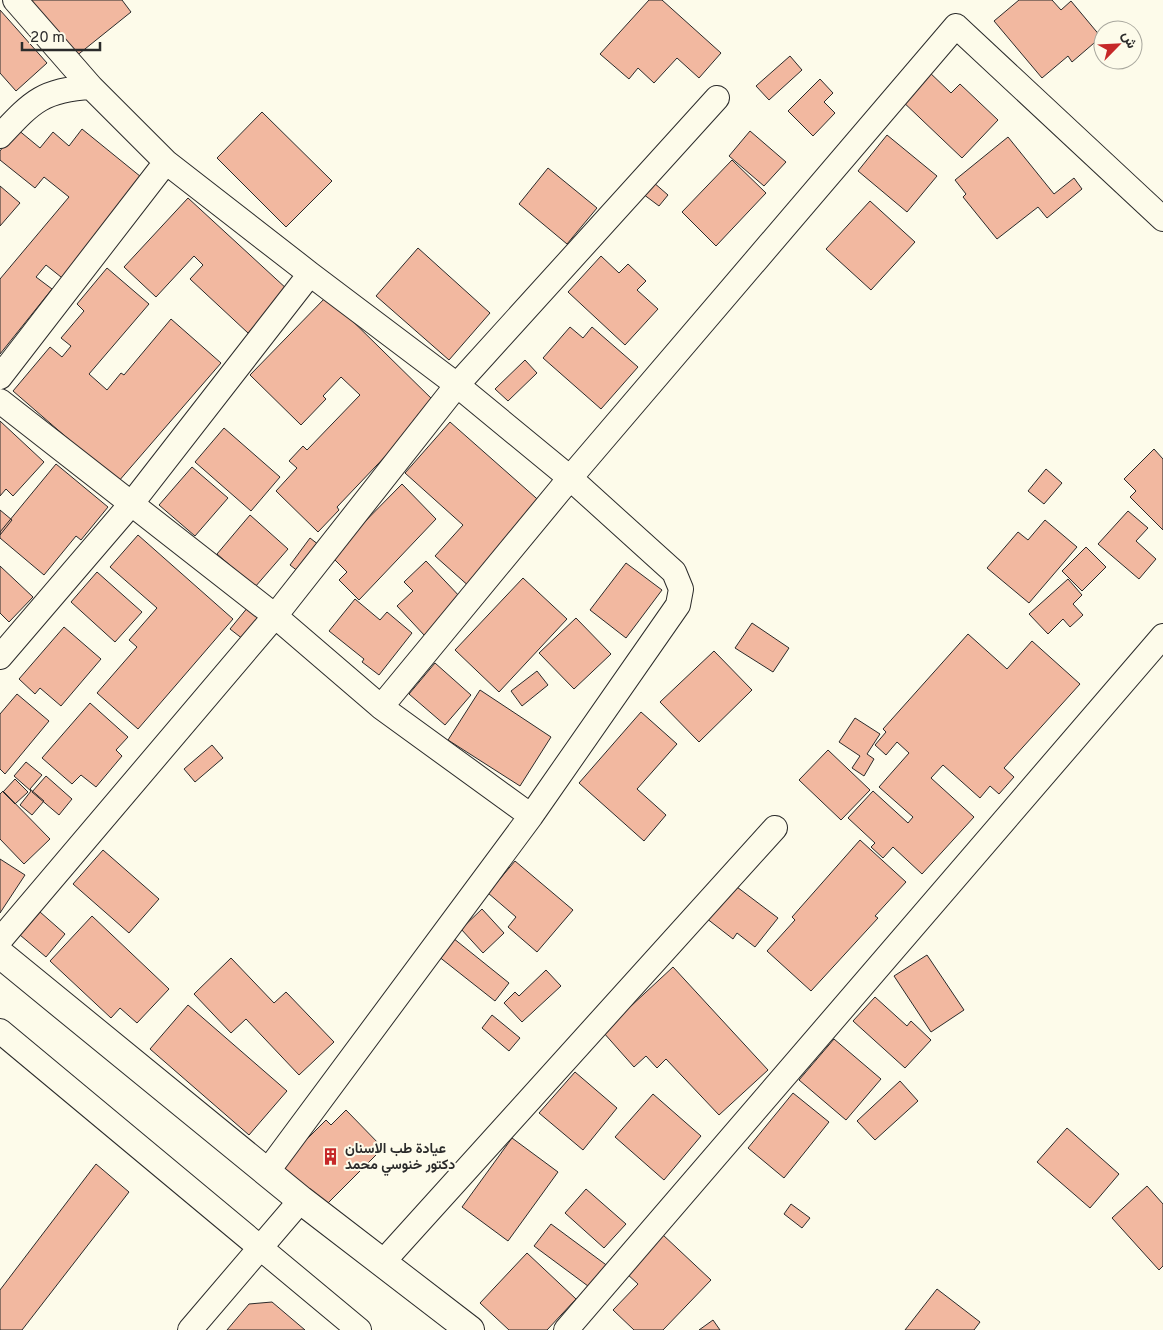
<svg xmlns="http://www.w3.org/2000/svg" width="1163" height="1330" viewBox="0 0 1163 1330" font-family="Overpass,Vazirmatn,sans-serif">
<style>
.building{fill:#f2b8a0;stroke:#2b2b2b}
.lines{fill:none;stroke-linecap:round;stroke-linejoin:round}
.street-casing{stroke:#2b2b2b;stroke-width:26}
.primary-casing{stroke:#2b2b2b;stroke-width:30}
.street{stroke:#fdfbea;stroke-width:24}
.primary{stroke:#fdfbea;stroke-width:28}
.labels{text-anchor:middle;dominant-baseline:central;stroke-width:4;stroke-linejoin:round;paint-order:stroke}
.poi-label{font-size:14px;font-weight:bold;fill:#2b2b2b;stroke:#fdfbea;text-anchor:start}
</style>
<rect width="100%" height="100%" fill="#fdfbea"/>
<path class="building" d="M 29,0 L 122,0 L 131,12 L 75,57 Z
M 649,0 L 662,0 L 721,53 L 699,78 L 677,58 L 654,83 L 638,68 L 629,79 L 600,54 Z
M 1019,0 L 1052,0 L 1061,10 L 1071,1 L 1101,37 L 1072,62 L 1068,56 L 1042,78 L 994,21 Z
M 0,10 L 47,63 L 16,91 L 0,73 Z
M 790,56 L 802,70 L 769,100 L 756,86 Z
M 926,69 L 951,93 L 960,84 L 998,120 L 962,158 L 899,98 Z
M 820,79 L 833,93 L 824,102 L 835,113 L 813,136 L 788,111 Z
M 262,112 L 332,181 L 286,227 L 217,158 Z
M 17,129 L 40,148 L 53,132 L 69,146 L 82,129 L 146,181 L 66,281 L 46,265 L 36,277 L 52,289 L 0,354 L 0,279 L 69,197 L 44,177 L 35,188 L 0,160 L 0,151 Z
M 750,131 L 786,162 L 764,186 L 729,156 Z
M 887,135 L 937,176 L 907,212 L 858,171 Z
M 1008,137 L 1054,194 L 1074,178 L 1082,189 L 1047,218 L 1038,207 L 997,239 L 963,197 L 966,194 L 955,180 Z
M 732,160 L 766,193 L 716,246 L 682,212 Z
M 548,168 L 597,208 L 567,244 L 519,204 Z
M 653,182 L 668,195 L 659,206 L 643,194 Z
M 0,186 L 20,203 L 0,226 Z
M 188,198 L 288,290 L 248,333 L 190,279 L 203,265 L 194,256 L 156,297 L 124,267 Z
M 870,201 L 915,242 L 871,290 L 826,249 Z
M 418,248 L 490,313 L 449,360 L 376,296 Z
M 601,256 L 619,273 L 628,264 L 646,281 L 637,290 L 658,309 L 625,345 L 568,292 Z
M 107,268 L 149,304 L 89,374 L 107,390 L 121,373 L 124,375 L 171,319 L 221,363 L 118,482 L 13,391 L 50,347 L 62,357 L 71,346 L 61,338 L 84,311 L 77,304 Z
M 327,296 L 436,403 L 337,507 L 339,510 L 318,532 L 276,491 L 297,468 L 289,461 L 303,446 L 307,450 L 360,395 L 341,377 L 323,396 L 326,399 L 301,425 L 250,375 Z
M 570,327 L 583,338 L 592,327 L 638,367 L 601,409 L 543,358 Z
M 525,360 L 537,373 L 508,401 L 495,389 Z
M 0,421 L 44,462 L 13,496 L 6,489 L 0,496 Z
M 450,422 L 544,505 L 471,588 L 435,556 L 463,525 L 405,473 Z
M 224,428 L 280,477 L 251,511 L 195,462 Z
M 1154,449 L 1163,459 L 1163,530 L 1130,497 L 1136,491 L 1124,479 Z
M 56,464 L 108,507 L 81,540 L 76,536 L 44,575 L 0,538 L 0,532 Z
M 192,467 L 228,498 L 195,536 L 159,505 Z
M 1046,469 L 1062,483 L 1044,504 L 1028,491 Z
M 402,484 L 436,519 L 359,600 L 339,580 L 347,572 L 331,556 Z
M 0,510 L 12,520 L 0,535 Z
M 1128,511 L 1148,528 L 1136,541 L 1156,559 L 1139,579 L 1098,544 Z
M 250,515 L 288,549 L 255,587 L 217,554 Z
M 1045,520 L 1077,547 L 1029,603 L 987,568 L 1018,532 L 1028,540 Z
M 138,535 L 233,619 L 138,729 L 97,693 L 137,647 L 129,640 L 157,608 L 110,567 Z
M 310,538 L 319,545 L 299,572 L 290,565 Z
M 1086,547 L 1106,567 L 1082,591 L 1062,571 Z
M 426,561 L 463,600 L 425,636 L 397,606 L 413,591 L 404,582 Z
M 626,563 L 662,590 L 626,638 L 590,610 Z
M 0,566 L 33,597 L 9,622 L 0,613 Z
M 97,572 L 142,612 L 115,642 L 71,602 Z
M 523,578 L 567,619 L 499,692 L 455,650 Z
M 1068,579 L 1082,595 L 1073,604 L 1083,615 L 1070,627 L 1063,619 L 1048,634 L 1029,614 Z
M 355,599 L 380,620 L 387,612 L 412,633 L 379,675 L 362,662 L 364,659 L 329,631 Z
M 253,601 L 271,616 L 248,643 L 230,629 Z
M 576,618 L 611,654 L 574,689 L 539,653 Z
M 752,623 L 789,648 L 773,672 L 735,648 Z
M 64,627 L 101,659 L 61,706 L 40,688 L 35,694 L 19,679 Z
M 968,634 L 1007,669 L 1032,641 L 1080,684 L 1004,768 L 1014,777 L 999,794 L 990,786 L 980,798 L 943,765 L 931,778 L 974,817 L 922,874 L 893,847 L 883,858 L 871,847 L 875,843 L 848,818 L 873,791 L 908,823 L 913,817 L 879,787 L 909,753 L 897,742 L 886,755 L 875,745 L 886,732 L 883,729 Z
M 714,651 L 752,690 L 699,742 L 660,702 Z
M 435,663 L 471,695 L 445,725 L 409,694 Z
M 537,671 L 548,685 L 522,706 L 511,691 Z
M 480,690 L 551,737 L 520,786 L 448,740 Z
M 17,694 L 49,721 L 5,774 L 0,769 L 0,714 Z
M 90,703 L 128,737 L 116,750 L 122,756 L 96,787 L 81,775 L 72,784 L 42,758 Z
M 641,712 L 677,744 L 637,789 L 666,815 L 644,841 L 579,783 Z
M 855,718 L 880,734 L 867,754 L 874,759 L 864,776 L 852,768 L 860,756 L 839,742 Z
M 212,745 L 223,758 L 195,782 L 184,769 Z
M 828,750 L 870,790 L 841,820 L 799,780 Z
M 26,762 L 42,775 L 30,789 L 44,801 L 32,815 L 20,805 L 31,791 L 14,776 Z
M 46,776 L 72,799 L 59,815 L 32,792 Z
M 15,779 L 28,792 L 15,804 L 3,792 Z
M 3,791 L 50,839 L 24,864 L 0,839 L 0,794 Z
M 860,840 L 906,882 L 875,916 L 878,918 L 811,991 L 767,951 L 795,920 L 792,917 Z
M 103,850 L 159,899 L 129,933 L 73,884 Z
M 0,859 L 25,875 L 0,913 Z
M 515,861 L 573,910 L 537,952 L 508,927 L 516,917 L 488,893 Z
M 733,884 L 778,918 L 755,947 L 737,933 L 733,939 L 706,918 Z
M 482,909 L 504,933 L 483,953 L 461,929 Z
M 40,912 L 65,934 L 46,957 L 20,935 Z
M 92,916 L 169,989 L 137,1023 L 120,1008 L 111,1018 L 50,961 Z
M 453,938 L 509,983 L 495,1001 L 438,956 Z
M 927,955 L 964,1010 L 931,1032 L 894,976 Z
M 231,958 L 274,1003 L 286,992 L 334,1042 L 299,1075 L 246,1019 L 231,1033 L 194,994 Z
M 673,967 L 768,1070 L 719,1115 L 666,1059 L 657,1068 L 646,1056 L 634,1067 L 603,1032 Z
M 546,970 L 561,986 L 522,1022 L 504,1003 L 515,992 L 519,996 Z
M 875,997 L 907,1026 L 911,1021 L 931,1040 L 905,1068 L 853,1021 Z
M 188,1005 L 287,1091 L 249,1135 L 150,1049 Z
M 492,1015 L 520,1038 L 509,1051 L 482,1028 Z
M 834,1039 L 881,1079 L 846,1120 L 799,1080 Z
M 575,1072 L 617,1108 L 583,1150 L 539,1113 Z
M 900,1081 L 918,1101 L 875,1140 L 857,1121 Z
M 793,1093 L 829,1122 L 784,1178 L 748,1148 Z
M 653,1094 L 701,1136 L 664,1180 L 615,1137 Z
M 346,1110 L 383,1148 L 322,1209 L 280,1166 L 326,1120 L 331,1125 Z
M 1067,1128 L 1119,1174 L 1090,1208 L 1037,1162 Z
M 512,1138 L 558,1172 L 508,1241 L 462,1207 Z
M 96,1164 L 129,1192 L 22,1330 L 0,1330 L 0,1290 Z
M 1147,1186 L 1163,1204 L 1163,1266 L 1159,1270 L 1112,1218 Z
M 586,1189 L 626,1224 L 604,1248 L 565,1213 Z
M 791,1204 L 810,1218 L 802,1228 L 784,1214 Z
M 551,1224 L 609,1267 L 592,1289 L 534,1246 Z
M 662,1234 L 711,1280 L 663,1330 L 634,1330 L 613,1310 L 638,1284 L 626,1273 Z
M 527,1253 L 576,1299 L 547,1330 L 509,1330 L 480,1303 Z
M 937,1289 L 980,1322 L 974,1330 L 905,1330 Z
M 272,1302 L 305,1330 L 227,1330 L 249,1304 Z
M 713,1320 L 720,1330 L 699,1330 Z"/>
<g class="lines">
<defs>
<path id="street" d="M 15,0 L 91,87
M 0,136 C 32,102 42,90 91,87 L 166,162 L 0,377
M 0,401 L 275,616 L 381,707 L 531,816
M 0,657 L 132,503 L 310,274
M 381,707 L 570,478 L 956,26 L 1163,219
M 0,940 L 275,616 L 457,385 L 310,274 L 166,162
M 0,1031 L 359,1330
M 267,1172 L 531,816 L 678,605 L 681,589 L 674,572 L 570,478 L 457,385 L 717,98
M 382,1263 L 775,828
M 190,1330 L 301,1200
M 566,1330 L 1163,636"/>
<path id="primary" d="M 0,954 L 301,1200 L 470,1330"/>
</defs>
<use href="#street" class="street-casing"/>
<use href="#primary" class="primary-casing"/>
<use href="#street" class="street"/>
<use href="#primary" class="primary"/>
</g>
<defs>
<symbol id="building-bare" viewBox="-9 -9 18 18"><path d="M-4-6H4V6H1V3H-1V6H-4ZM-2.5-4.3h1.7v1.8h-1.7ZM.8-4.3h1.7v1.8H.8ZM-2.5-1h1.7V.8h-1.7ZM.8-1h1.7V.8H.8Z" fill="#c62828" stroke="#fdfbea" stroke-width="2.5" paint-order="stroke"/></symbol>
</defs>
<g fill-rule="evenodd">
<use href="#building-bare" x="318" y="1144" width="25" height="25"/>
</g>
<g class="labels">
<g class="poi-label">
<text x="345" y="1149">عيادة طب الاسنان<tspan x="345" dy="16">دكتور خنوسي محمد</tspan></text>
</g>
</g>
<g transform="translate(1118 45) rotate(66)"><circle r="24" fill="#fdfbea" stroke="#a9a89e"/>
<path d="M0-4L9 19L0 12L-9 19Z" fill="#c62828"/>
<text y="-8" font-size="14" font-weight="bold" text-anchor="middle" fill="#2b2b2b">ش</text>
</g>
<path d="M22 42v8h78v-8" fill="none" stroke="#2b2b2b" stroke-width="2.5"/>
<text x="30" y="42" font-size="15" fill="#2b2b2b" stroke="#fdfbea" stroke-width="4" paint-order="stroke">20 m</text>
</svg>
